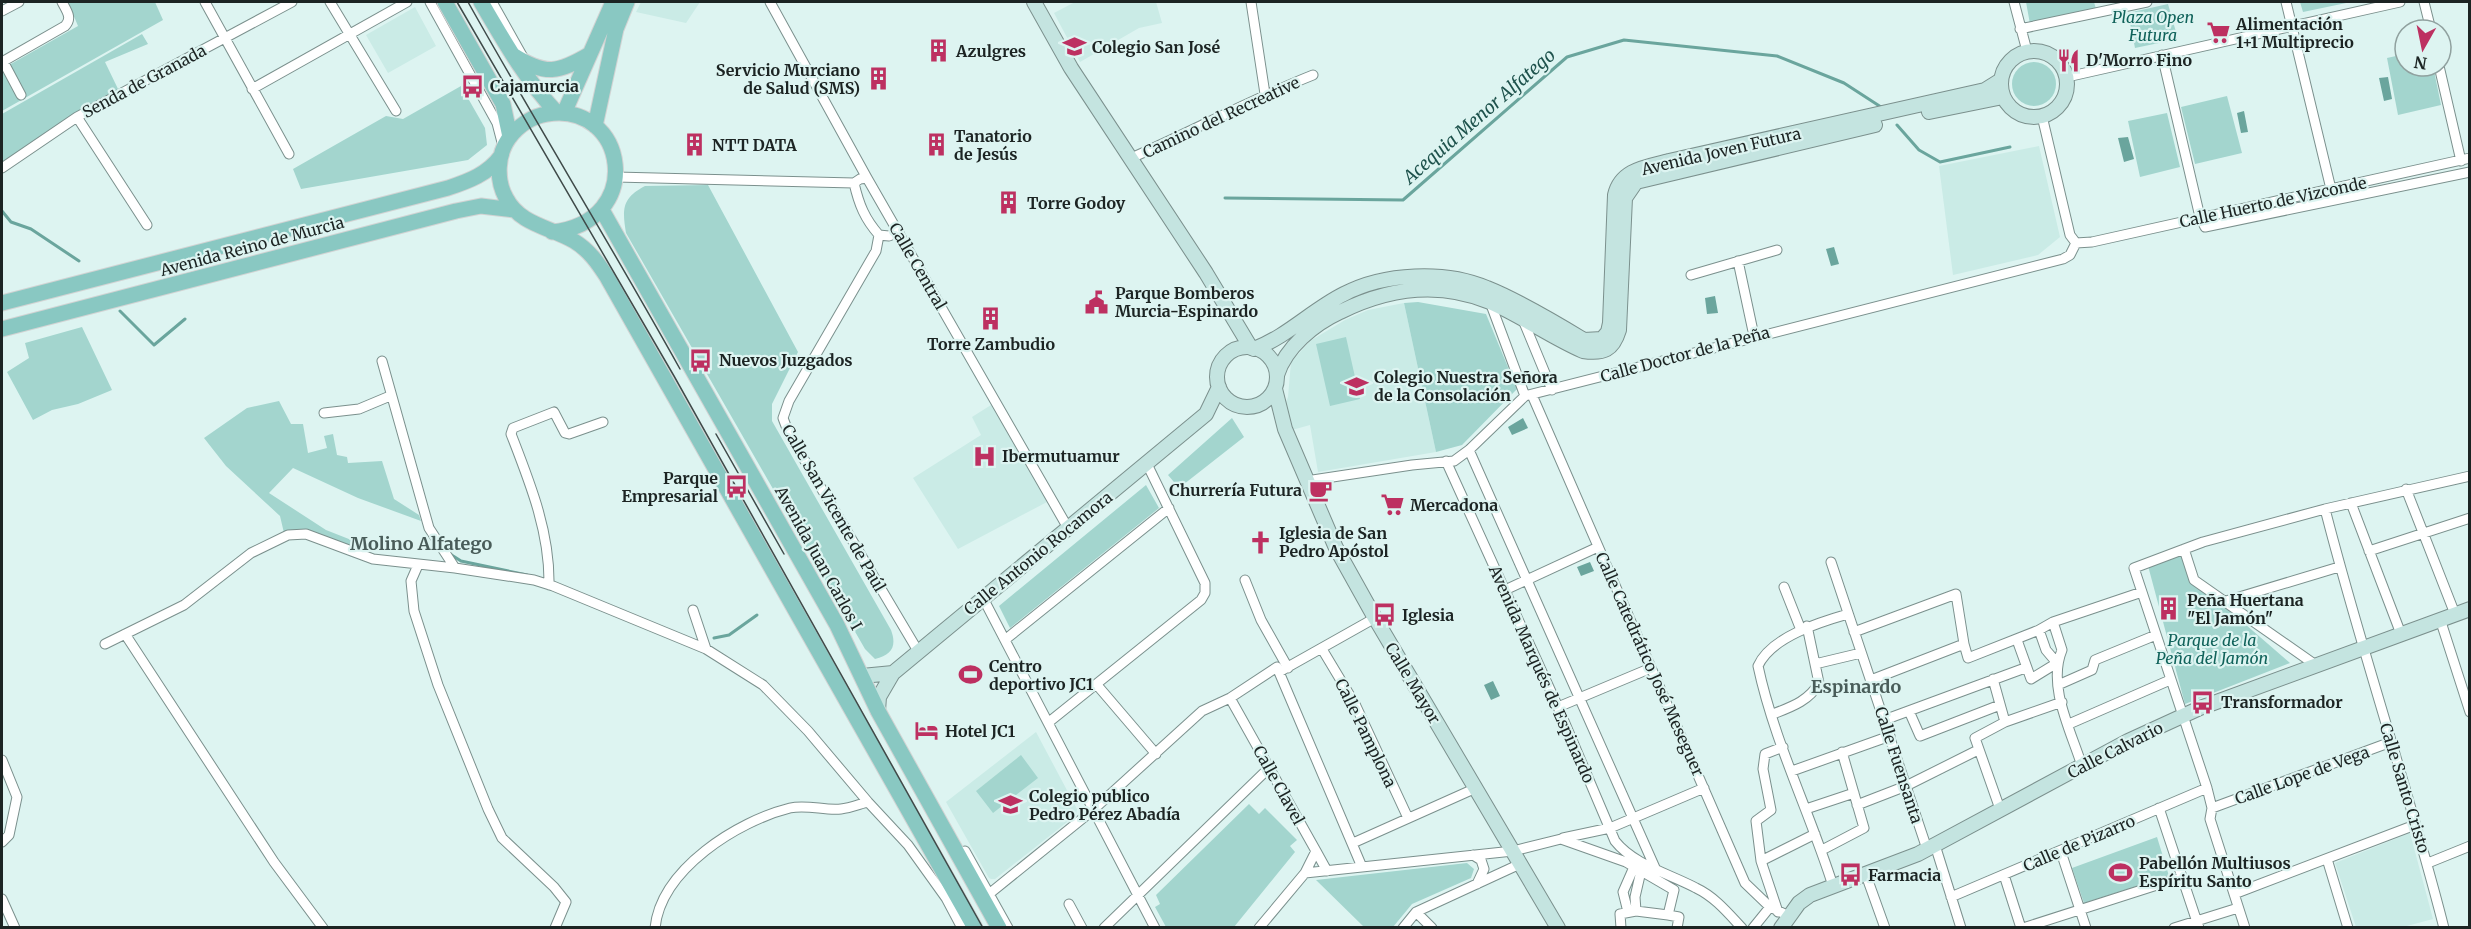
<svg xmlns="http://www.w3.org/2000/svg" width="2471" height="929" viewBox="0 0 2471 929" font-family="Merriweather,serif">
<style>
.built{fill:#caebe6}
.green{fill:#a3d5ce}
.water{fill:#6aa59d}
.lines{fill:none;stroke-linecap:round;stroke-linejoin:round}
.stream{stroke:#6aa59d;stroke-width:3}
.street-casing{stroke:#7b908d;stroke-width:11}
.secondary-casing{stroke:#7b908d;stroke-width:16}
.primary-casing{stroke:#d2d3d3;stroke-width:17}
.street{stroke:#fff;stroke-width:9}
.secondary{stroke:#c4e4e0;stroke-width:14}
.primary{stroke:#89c8c2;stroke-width:15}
.tram{stroke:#3f4a49;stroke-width:1.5}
.labels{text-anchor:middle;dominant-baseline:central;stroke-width:4.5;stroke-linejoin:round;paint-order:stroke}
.park-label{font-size:16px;font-style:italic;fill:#10625a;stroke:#ddf4f1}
.poi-label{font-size:16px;font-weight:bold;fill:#1c2423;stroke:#ddf4f1;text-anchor:start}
.street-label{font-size:16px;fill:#1c2423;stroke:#ddf4f1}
.water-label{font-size:18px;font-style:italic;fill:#1e524c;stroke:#ddf4f1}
.neighbourhood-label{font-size:18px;font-weight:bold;fill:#495c59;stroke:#ddf4f1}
</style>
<rect width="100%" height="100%" fill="#ddf4f1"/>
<path class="built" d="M 641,2 L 700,2 L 686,23 L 636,12 Z
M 1075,2 L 1156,2 L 1162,23 L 1139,28 L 1080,62 L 1054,13 Z
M 415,7 L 436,46 L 388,73 L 366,35 Z
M 2039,146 L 2060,237 L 2038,255 L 1953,275 L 1939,166 Z
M 1404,303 L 1436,452 L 1318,472 L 1310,425 L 1292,430 L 1284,407 L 1288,397 L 1291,362 L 1310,341 L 1345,320 L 1368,310 Z
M 991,405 L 1047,502 L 958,549 L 913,478 L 981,435 L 972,417 Z
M 1036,732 L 1077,809 L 1076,815 L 995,879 L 991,879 L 989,878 L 946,802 Z
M 2410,833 L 2433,919 L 2403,927 L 2356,927 L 2335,863 Z"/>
<path class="green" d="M 68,2 L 155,2 L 163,20 L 2,111 L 2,69 L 78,26 Z
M 2026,2 L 2094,2 L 2096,9 L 2030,24 Z
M 2300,2 L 2351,2 L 2303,12 Z
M 2168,4 L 2178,39 L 2135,48 L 2128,13 Z
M 142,34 L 148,44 L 105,62 L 119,91 L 2,165 L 2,114 Z
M 2405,54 L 2405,66 L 2433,66 L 2441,105 L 2398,115 L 2387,58 Z
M2012 84a22 22 0 1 1 44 0a22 22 0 1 1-44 0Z
M 461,86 L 485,128 L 487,145 L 468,160 L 301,189 L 293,169 L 386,116 L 403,119 Z
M 2227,96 L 2242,153 L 2195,164 L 2181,107 Z
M 2167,113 L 2180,167 L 2140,177 L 2128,121 Z
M 708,185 L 798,352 L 772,404 L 772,421 L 891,630 C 897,646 892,655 875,659 L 865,649 L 626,233 C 622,209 622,198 645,186 Z
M 1418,302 L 1486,314 L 1517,389 L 1462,445 L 1436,452 L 1404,303 Z
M 82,327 L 112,390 L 78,404 L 52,410 L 33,420 L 7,372 L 29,358 L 25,343 Z
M 1346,337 L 1360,399 L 1330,406 L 1316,344 Z
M 279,401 L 291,424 L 303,424 L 308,453 L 327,448 L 324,436 L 333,434 L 337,455 L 347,457 L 348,463 L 382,461 L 394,499 L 419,515 L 421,521 L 358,498 L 293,468 L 269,493 L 326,530 L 359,543 L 356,549 L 305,529 L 284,533 L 280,516 L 226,466 L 204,438 L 247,408 Z
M 1232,418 L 1244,437 L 1179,488 L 1168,475 Z
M 1146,485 L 1159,508 L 1010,628 L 999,606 Z
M 2181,553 L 2192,584 L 2223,605 L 2290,663 L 2185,704 L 2147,562 Z
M 1021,755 L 1038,778 L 993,813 L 976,791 Z
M 1249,804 L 1259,814 L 1265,808 L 1297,840 L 1290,846 L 1295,852 L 1234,927 L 1166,927 L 1155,907 L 1160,904 L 1156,895 Z
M 2157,837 L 2169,876 L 2084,903 L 2072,868 Z
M 1467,863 L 1474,869 L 1471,878 L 1412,904 L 1393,927 L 1364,927 L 1316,880 Z"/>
<path class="water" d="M 2388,77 L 2392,99 L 2384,101 L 2379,78 Z
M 2244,111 L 2248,132 L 2241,133 L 2237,113 Z
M 2128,137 L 2134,159 L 2124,162 L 2118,138 Z
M 1834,247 L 1839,264 L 1831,266 L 1826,249 Z
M 1715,296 L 1718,313 L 1707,314 L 1705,298 Z
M 1523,418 L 1528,428 L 1512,435 L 1508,427 Z
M 1590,562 L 1594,571 L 1581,576 L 1577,567 Z
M 1493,681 L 1500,696 L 1491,700 L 1484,685 Z"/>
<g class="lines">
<path class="stream" d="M 1897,125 L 1919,150 L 1940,162 L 2010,147
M 1225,198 L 1403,200 L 1567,57 L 1624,40 L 1777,56 L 1844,83 L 1881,107
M 2,211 L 11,222 L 31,229 L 79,261
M 120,311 L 154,345 L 185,319
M 450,554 L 461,561 L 527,575
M 714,638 L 729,635 L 757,615"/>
<defs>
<path id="street" d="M 205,2 L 289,154
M 330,2 L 396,111
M 430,2 L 497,123 L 503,146
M 492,2 L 524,59
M 770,2 L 867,178 L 1068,528
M 1251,2 L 1265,94
M 2014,2 L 2027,51
M 2286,2 L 2331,189
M 2424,2 L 2431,30
M 2,11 L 19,2
M 2020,29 L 2147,2
M 2162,55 L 2200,217 L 2205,227 L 2470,172
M 3,61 L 21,95
M 2,62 L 65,26 C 73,18 66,10 62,2
M 2439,66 L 2461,161
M 2067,77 L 2400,2
M 252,89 L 407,2
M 2042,116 L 2070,235 L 2076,243
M 77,117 L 147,225
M 1129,159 C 1191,132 1250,100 1313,75
M 2,168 L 77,117 L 292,2
M 616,177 L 854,183
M 867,178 L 860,179 L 854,183 C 859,205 865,219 879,235 L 889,236 L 899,232
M 879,235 L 876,251 L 789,401 L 783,418 L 789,434 L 918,651
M 2076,243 L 2092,242 L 2470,158
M 1738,261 L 1754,336
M 1691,275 L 1777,250
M 1490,302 L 1525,396
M 1523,320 L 1552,390
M 382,361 L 429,528 L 455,568
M 1532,395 L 1745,883 L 1770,907 L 1789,916
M 324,413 L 359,409 L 390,396
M 1469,450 L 1656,870
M 1446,461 L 1558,707 L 1615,841 C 1634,865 1670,874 1696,888 C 1715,897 1728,913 1742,928
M 1306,481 L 1412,465 L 1454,461 L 1469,450 L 1525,396 L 2063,259 L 2070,255 L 2076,243
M 2406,489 L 2455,614
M 2351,503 L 2401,634
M 2325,509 C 2361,650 2408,787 2444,928
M 2184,549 L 2194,580 L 2317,666
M 2369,551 L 2470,518
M 1831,562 L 1927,849
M 418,565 L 411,581 L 414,611 L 438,685 L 488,809 L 502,838 L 554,887 L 566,902 L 555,928
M 1245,580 L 1261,620 L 1288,668
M 549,585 C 550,532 530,483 511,434 L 513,428 L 554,412 L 565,433 L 569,434 L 603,422
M 1784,587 L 1801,630
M 1505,590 L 1598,547
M 983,598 L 1155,928
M 2226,601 L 2339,567
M 693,610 L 706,649
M 2440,619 L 2470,712
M 2053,622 L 2062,650 C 2047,686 2071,731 2082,766
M 1854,632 L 1956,594 L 1964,644 L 1968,658 L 2039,630 L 2053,622 L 2142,592
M 125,634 L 274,862 L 323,928
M 1006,639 L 1169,508
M 2017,640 L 2031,679 L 2057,663 L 2046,650 L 2039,630
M 105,644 L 184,605 L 251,553 L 288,535 L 306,534 L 373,559 L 455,568 L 534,580 L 553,586 L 706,649 L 763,685 L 808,731 L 868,802 L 908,845 L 946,898 L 962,928
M 1322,649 L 1355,704 L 1408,818
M 1815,664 L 1861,653
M 1279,672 L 1362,867
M 1993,679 L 2005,722
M 1871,680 L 1964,644
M 1097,685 L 1156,754
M 2058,685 L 2092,670 L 2095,660 L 2156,635
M 1230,698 L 1316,851 L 1305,873 L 1259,928
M 1558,707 L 1651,668
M 1909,711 L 1920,736 L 2000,705
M 1773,714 C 1791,707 1809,701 1819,683 L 1807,626
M 1884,720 L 2025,668
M 1049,722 L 1201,600 L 1205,593 L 1205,583 L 1147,464
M 2069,724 L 2170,680
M 2,760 L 17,797 L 9,835 L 2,842
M 1792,771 L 1890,736
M 1857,805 L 1906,786 L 1978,750
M 2159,808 L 2199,928
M 2212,808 L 2391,742
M 1806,809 L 1854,793
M 2000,809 L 1975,738 L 2005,722 L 2062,702
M 1563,838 L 1610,828 L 1704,788
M 1353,843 L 1476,788
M 1935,845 L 1961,928
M 1822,850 L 1864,828 L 1842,752
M 965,851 L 1008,928
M 1316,851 L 1327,871
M 2061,852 L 2086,928
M 1473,855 L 1481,860 L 1484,869 L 1477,884
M 2327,859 L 2348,928
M 1761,861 L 1815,834
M 2428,863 L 2470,846
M 1305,873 L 1513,851 L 1561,839 L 1626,862 L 1674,890 L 1668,915 L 1679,917 L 1677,928
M 1866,875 L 1885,928
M 2004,875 L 2021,928
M 1833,886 C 1810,813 1774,741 1758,666 C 1771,637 1820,622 1848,614
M 989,894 L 1093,810 L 1202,711 L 1230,698 L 1277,667 L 1279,672 L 1375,618
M 2234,894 L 2415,825
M 1951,897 L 2207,788
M 2,899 L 15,928
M 1069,904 L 1082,928
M 1636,911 L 1635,897 L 1641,871
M 1416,912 L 1432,928
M 1628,912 L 1623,892 L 1634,867
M 1778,912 L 1761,861 L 1756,821 L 1771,810 L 1763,769 L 1765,754 L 1783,747
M 655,928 C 661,869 738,821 790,808 C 807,804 825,811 841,809 C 850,808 860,804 868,802
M 1104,928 L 1269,768
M 1403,928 L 1416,912 L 1520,864
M 1621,928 L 1620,914 L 1636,911 L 1668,915
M 1753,928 L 1770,907
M 2023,928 L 2182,877
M 2174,928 L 2238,908
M 2245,928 L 2210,819 L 2212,808 L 2207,788 L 2134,568 L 2203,542 L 2325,509 L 2470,476"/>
<path id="secondary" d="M 1034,2 L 1071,68 L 1206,273 L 1251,348
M2001 84a33 33 0 1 1 66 0a33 33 0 1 1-66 0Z
M 1929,112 L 2003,97
M1217 377a30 30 0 1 1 60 0a30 30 0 1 1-60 0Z
M 1254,349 C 1288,336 1312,310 1344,294 C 1384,273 1445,270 1487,288 C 1517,300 1556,323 1584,340 L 1602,339 L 1608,332 L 1610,323 L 1615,195 C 1621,169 1647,167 1669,161 L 1985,90 L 2001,80
M 1277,375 C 1286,347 1314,324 1340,312 C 1388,288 1439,281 1490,302 C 1522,316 1551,337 1583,351 C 1604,354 1613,350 1619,330 L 1625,198 L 1636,182 L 1875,125
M 1275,389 L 1285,429 L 1336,548 L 1375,618 L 1558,928
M 862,676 L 893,673
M 878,711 L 879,697 L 893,673 L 1206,414 L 1219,387
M 1781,928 L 1799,903 L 1810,895 L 1918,854 L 2128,741 L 2200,708 L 2470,609"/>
<path id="primary" d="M 445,2 L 503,104 L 510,137
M 481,2 C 504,41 525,79 557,113
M 513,55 C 546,76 558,73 590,54
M 564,113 L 613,2
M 595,126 L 616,29 L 627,2
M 602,210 L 837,625 L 878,711 L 999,928
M 552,232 C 647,222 627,101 547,114 C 532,116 518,126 509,138 C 497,155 496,180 506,198 C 520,225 550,227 574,241 C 589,250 598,263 607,277 L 975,928
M 2,303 L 448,188 C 469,181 488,174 501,156
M 2,329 L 456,211 L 481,206 L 514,210"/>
</defs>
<use href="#street" class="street-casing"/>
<use href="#secondary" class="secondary-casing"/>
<use href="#primary" class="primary-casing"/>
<use href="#street" class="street"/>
<use href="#secondary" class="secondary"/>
<use href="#primary" class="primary"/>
<path class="tram" d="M 457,2 L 674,376 L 983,928
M 468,2 C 537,125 611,245 680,369
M 716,434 L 784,554"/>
</g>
<defs>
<symbol id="supermarket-bare" viewBox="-9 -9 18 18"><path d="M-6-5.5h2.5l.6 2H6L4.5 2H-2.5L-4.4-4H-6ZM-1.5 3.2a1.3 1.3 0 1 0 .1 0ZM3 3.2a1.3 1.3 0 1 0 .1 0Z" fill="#bd3061" stroke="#ddf4f1" stroke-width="2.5" paint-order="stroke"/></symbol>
<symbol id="school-bare" viewBox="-9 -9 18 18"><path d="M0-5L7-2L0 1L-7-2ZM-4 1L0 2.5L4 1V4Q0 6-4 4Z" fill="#bd3061" stroke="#ddf4f1" stroke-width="2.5" paint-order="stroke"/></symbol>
<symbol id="building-bare" viewBox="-9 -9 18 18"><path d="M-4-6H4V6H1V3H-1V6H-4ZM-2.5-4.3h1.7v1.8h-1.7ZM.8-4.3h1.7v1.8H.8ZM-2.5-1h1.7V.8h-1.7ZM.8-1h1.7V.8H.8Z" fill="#bd3061" stroke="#ddf4f1" stroke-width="2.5" paint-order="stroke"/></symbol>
<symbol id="restaurant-bare" viewBox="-9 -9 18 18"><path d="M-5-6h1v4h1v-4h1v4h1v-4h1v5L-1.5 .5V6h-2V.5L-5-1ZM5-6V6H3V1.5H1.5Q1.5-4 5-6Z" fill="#bd3061" stroke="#ddf4f1" stroke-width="2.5" paint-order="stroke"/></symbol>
<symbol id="bus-bare" viewBox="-9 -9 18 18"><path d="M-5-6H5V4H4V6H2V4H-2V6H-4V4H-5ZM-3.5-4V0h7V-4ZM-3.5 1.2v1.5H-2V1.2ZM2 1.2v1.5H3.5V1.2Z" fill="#bd3061" stroke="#ddf4f1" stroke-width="2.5" paint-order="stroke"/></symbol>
<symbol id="civic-bare" viewBox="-9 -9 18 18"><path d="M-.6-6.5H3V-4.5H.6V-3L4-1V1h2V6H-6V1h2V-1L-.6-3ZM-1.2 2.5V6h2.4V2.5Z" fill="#bd3061" stroke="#ddf4f1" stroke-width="2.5" paint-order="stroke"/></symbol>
<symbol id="hospital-bare" viewBox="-9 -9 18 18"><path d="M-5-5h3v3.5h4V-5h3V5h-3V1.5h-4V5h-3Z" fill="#bd3061" stroke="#ddf4f1" stroke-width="2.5" paint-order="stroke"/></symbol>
<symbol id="cafe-bare" viewBox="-9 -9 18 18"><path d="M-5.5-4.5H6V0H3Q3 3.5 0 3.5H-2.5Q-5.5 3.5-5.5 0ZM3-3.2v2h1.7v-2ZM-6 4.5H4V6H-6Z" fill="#bd3061" stroke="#ddf4f1" stroke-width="2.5" paint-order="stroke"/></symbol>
<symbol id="church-bare" viewBox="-9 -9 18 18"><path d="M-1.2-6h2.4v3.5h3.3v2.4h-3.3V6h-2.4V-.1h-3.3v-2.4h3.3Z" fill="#bd3061" stroke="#ddf4f1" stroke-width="2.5" paint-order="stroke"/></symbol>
<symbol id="stadium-bare" viewBox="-9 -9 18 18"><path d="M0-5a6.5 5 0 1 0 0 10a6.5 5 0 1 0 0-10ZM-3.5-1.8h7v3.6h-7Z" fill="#bd3061" stroke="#ddf4f1" stroke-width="2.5" paint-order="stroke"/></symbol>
<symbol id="hotel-bare" viewBox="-9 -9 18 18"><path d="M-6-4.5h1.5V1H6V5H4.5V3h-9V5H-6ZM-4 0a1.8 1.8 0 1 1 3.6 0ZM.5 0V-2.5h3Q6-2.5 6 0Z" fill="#bd3061" stroke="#ddf4f1" stroke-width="2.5" paint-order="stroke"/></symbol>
</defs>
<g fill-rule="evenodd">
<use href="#supermarket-bare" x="2202" y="16" width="33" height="33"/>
<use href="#school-bare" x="1058" y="30" width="33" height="33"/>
<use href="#building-bare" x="922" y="34" width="33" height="33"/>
<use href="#restaurant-bare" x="2052" y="44" width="33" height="33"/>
<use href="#building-bare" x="862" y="62" width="33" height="33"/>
<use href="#bus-bare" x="456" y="70" width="33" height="33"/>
<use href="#building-bare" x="678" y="128" width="33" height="33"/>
<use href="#building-bare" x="920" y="128" width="33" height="33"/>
<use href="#building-bare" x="992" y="186" width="33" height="33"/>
<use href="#civic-bare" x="1080" y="286" width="33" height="33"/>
<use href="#building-bare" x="974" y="302" width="33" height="33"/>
<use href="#bus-bare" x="684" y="344" width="33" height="33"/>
<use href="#school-bare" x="1340" y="370" width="33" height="33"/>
<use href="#hospital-bare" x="968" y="440" width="33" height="33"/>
<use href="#bus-bare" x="720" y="470" width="33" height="33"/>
<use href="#cafe-bare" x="1304" y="474" width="33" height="33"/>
<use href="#supermarket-bare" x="1376" y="488" width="33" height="33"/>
<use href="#church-bare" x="1244" y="526" width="33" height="33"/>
<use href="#building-bare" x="2152" y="592" width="33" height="33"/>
<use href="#bus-bare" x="1368" y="598" width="33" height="33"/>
<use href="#stadium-bare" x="954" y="658" width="33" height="33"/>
<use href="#bus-bare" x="2186" y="686" width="33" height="33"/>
<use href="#hotel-bare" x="910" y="714" width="33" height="33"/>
<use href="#school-bare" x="994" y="788" width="33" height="33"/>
<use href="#stadium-bare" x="2104" y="856" width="33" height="33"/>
<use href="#bus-bare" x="1834" y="858" width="33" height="33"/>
</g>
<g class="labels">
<g class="park-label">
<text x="2153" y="17">Plaza Open<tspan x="2153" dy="18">Futura</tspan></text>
<text x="2212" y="640">Parque de la<tspan x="2212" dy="18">Peña del Jamón</tspan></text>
</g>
<g class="poi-label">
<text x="2236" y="24">Alimentación<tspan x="2236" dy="18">1+1 Multiprecio</tspan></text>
<text x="1092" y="47">Colegio San José</text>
<text x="956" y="51">Azulgres</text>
<text x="2086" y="60">D'Morro Fino</text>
<text x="860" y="70" text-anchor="end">Servicio Murciano<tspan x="860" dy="18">de Salud (SMS)</tspan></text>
<text x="490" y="86">Cajamurcia</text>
<text x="954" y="136">Tanatorio<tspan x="954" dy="18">de Jesús</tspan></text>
<text x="712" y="145">NTT DATA</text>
<text x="1027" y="203">Torre Godoy</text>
<text x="1115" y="293">Parque Bomberos<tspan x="1115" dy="18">Murcia-Espinardo</tspan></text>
<text x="991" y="344" text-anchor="middle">Torre Zambudio</text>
<text x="719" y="360">Nuevos Juzgados</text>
<text x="1374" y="377">Colegio Nuestra Señora<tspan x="1374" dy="18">de la Consolación</tspan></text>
<text x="1002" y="456">Ibermutuamur</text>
<text x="718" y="478" text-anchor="end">Parque<tspan x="718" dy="18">Empresarial</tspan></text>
<text x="1302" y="490" text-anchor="end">Churrería Futura</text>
<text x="1410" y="505">Mercadona</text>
<text x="1279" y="533">Iglesia de San<tspan x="1279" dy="18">Pedro Apóstol</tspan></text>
<text x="2187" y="600">Peña Huertana<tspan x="2187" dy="18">"El Jamón"</tspan></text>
<text x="1402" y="615">Iglesia</text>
<text x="989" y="666">Centro<tspan x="989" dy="18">deportivo JC1</tspan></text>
<text x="2221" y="702">Transformador</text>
<text x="945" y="731">Hotel JC1</text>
<text x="1029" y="796">Colegio publico<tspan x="1029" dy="18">Pedro Pérez Abadía</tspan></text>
<text x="2139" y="863">Pabellón Multiusos<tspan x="2139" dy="18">Espíritu Santo</tspan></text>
<text x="1868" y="875">Farmacia</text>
</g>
<g class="street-label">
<text transform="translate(144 81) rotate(-28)">Senda de Granada</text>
<text transform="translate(1221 117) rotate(-25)">Camino del Recreative</text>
<text transform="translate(1721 151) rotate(-13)">Avenida Joven Futura</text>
<text transform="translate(2273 202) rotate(-12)">Calle Huerto de Vizconde</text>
<text transform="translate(252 246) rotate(-15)">Avenida Reino de Murcia</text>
<text transform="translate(918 266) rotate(60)">Calle Central</text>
<text transform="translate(1685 354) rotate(-15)">Calle Doctor de la Peña</text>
<text transform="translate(834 508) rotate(60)">Calle San Vicente de Paúl</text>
<text transform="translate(1038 553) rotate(-39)">Calle Antonio Rocamora</text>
<text transform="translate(819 558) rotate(61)">Avenida Juan Carlos I</text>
<text transform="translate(1650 664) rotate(66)">Calle Catedrático José Meseguer</text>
<text transform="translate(1542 674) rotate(66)">Avenida Marqués de Espinardo</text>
<text transform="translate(1413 683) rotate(59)">Calle Mayor</text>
<text transform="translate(1366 733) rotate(64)">Calle Pamplona</text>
<text transform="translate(2115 750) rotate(-27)">Calle Calvario</text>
<text transform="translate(1899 765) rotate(72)">Calle Fuensanta</text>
<text transform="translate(2302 775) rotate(-20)">Calle Lope de Vega</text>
<text transform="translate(1279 785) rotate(61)">Calle Clavel</text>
<text transform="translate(2405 788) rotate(73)">Calle Santo Cristo</text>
<text transform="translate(2079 843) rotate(-23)">Calle de Pizarro</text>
</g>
<g class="water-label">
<text transform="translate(1479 116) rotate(-41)">Acequia Menor Alfatego</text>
</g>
<g class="neighbourhood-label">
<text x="421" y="543">Molino Alfatego</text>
<text x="1856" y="686">Espinardo</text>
</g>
</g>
<rect width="2471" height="929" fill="none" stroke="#1c2423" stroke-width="6"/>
<g transform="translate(2423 48) rotate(189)"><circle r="28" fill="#ddf4f1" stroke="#90a19f" stroke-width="1.5"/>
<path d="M0-4.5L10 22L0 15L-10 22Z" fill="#bd3061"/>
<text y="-9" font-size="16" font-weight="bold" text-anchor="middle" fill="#1c2423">N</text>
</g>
</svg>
